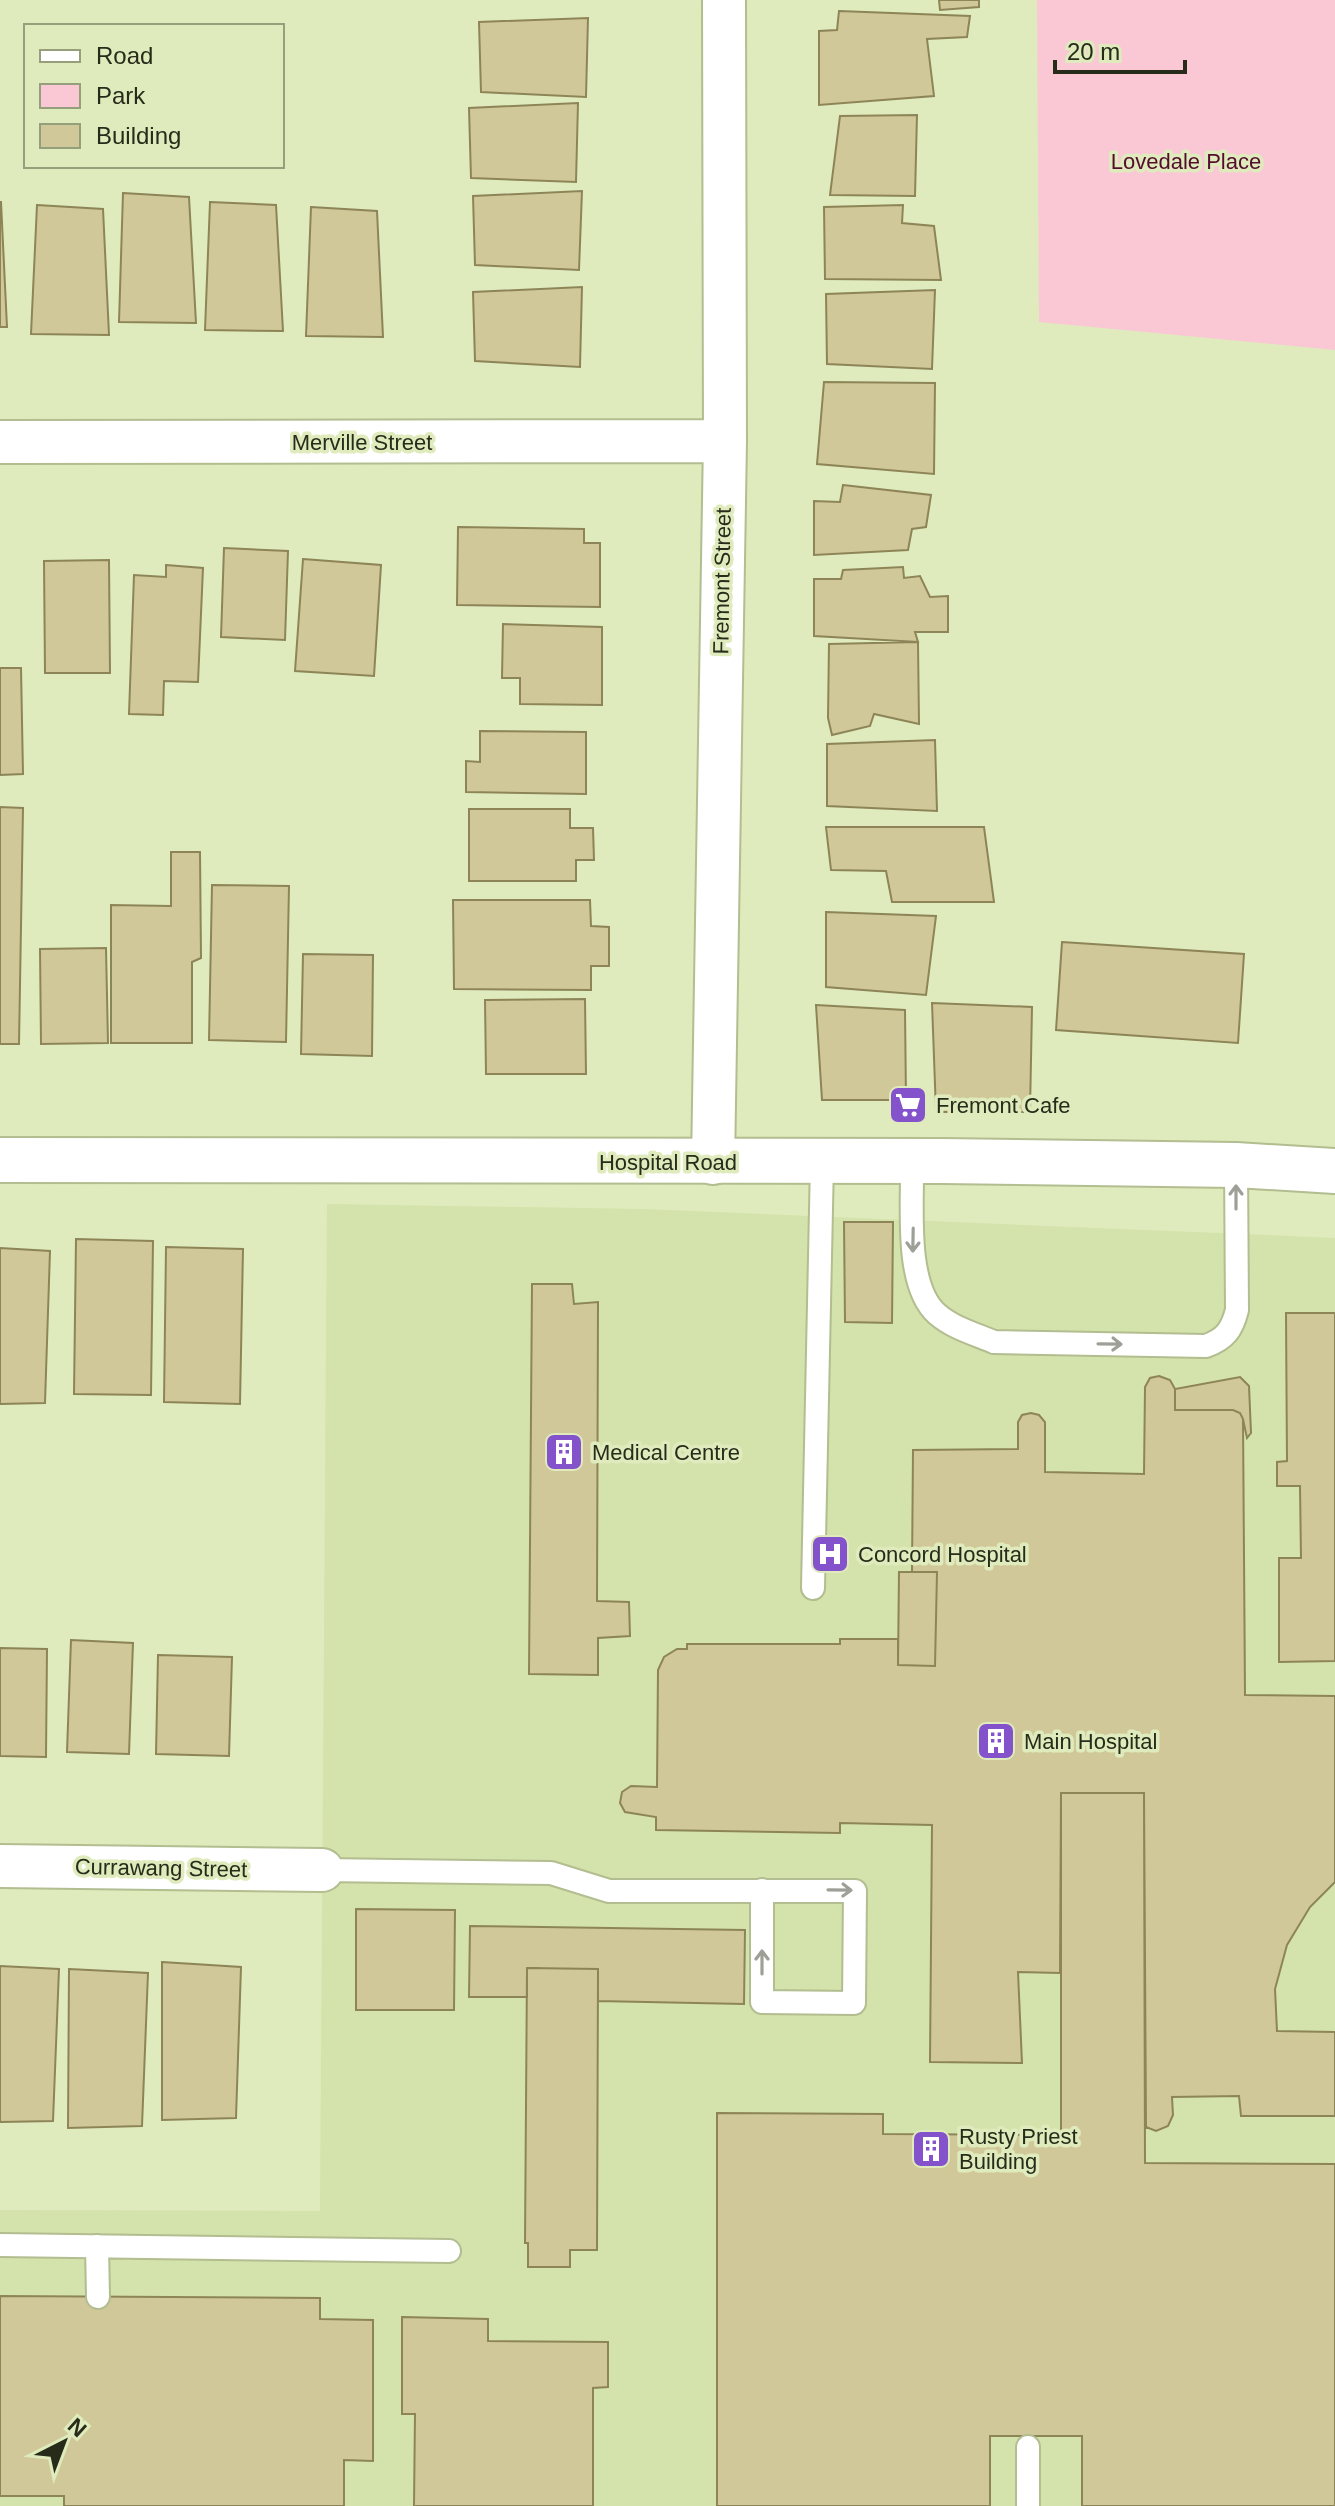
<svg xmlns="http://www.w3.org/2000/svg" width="1335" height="2506" viewBox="0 0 1335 2506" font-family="Helvetica,sans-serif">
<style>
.built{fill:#d4e2ab}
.green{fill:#fac7d5}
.building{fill:#d1c899;stroke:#8d8558;stroke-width:2}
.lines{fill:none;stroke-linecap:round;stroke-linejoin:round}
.service-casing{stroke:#b2bd90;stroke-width:26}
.minor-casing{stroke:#b2bd90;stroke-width:46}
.tertiary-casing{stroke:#b2bd90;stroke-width:48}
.service{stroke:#fff;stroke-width:22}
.minor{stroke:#fff;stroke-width:42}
.tertiary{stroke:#fff;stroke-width:44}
.oneway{stroke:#9ea098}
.labels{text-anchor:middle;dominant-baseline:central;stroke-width:7;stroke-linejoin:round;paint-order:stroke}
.park-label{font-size:22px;fill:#540d2d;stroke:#dfebbc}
.street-label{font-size:22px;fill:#272c1a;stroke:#dfebbc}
.poi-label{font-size:22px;fill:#272c1a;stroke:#dfebbc;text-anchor:start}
</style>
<rect width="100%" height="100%" fill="#dfebbc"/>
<path class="built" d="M 327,1204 L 643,1209 L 1335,1238 L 1335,2506 L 0,2506 L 0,2210 L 320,2211 Z"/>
<path class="green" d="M 1037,0 L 1335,0 L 1335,350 L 1039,322 Z"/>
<path class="building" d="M 939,0 L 979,0 L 979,7 L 940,10 Z
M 839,11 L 970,16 L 967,37 L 927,39 L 934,96 L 819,105 L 819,31 L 837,30 Z
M 588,18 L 586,97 L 481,92 L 479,22 Z
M 578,103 L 576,182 L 471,178 L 469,108 Z
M 917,115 L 915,196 L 830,195 L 840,116 Z
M 582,191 L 579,270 L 475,265 L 473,196 Z
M 123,193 L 189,197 L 196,323 L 119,322 Z
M 0,202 L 1,202 L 7,327 L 0,327 Z
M 210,202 L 276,205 L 283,331 L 205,330 Z
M 37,205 L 103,209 L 109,335 L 31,334 Z
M 903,205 L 902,223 L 934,226 L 941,280 L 825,279 L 824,207 Z
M 311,207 L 377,211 L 383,337 L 306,336 Z
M 582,287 L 580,367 L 475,361 L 473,292 Z
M 935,290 L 932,369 L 827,364 L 826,294 Z
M 824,382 L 935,383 L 934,474 L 817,464 Z
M 843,485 L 931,495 L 926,527 L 912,529 L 908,550 L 814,555 L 814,501 L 840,502 Z
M 458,527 L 584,529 L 584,543 L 600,543 L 600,607 L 457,605 Z
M 224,548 L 288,551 L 285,640 L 221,637 Z
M 303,559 L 381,565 L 374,676 L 295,671 Z
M 109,560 L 110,673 L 45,673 L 44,561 Z
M 166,565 L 203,568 L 198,682 L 164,681 L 163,715 L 129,714 L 134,575 L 166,577 Z
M 903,567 L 904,578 L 920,576 L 930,597 L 948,596 L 948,632 L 915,632 L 918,642 L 814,636 L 814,579 L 841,579 L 843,570 Z
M 503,624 L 602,627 L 602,705 L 520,704 L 520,678 L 502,678 Z
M 918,642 L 919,724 L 874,714 L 870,726 L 832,735 L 828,718 L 829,644 Z
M 0,668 L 21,668 L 23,774 L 0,775 Z
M 480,731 L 586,732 L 586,794 L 466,792 L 466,761 L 480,762 Z
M 935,740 L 937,811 L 827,806 L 827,744 Z
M 0,807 L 23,808 L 19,1044 L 0,1044 Z
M 469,809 L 570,809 L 570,828 L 593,828 L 594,860 L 576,860 L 576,881 L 469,881 Z
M 826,827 L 984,827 L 994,902 L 892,902 L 886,871 L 831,870 Z
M 171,852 L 200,852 L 201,958 L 192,962 L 192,1043 L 111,1043 L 111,905 L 171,906 Z
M 212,885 L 289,886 L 286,1042 L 209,1040 Z
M 453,900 L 590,900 L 591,926 L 609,927 L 609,966 L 591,966 L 591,990 L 454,989 Z
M 826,912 L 936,916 L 926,995 L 826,987 Z
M 1062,942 L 1244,954 L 1238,1043 L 1056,1030 Z
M 106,948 L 108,1043 L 41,1044 L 40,949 Z
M 303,954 L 373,955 L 372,1056 L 301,1054 Z
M 585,999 L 586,1074 L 486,1074 L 485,1000 Z
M 932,1003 L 1032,1007 L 1030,1112 L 936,1112 Z
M 816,1005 L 905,1010 L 906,1100 L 822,1100 Z
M 844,1222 L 893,1222 L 892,1323 L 845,1322 Z
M 76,1239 L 153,1241 L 151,1395 L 74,1394 Z
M 166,1247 L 243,1249 L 240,1404 L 164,1402 Z
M 0,1248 L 50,1251 L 45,1403 L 0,1404 Z
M 532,1284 L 572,1284 L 574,1304 L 598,1302 L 597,1601 L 629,1602 L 630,1636 L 598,1638 L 598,1675 L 529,1674 Z
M 1286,1313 L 1335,1313 L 1335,1661 L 1279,1662 L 1279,1558 L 1301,1558 L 1300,1486 L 1277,1486 L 1277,1462 L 1287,1461 Z
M 1159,1376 L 1170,1380 L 1175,1389 L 1175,1410 L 1233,1410 L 1240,1413 L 1243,1419 L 1245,1695 L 1335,1696 L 1335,1882 L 1310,1907 L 1287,1945 L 1275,1989 L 1277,2031 L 1335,2032 L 1335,2116 L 1241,2116 L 1239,2096 L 1172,2097 L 1173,2115 L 1168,2126 L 1156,2131 L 1146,2127 L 1144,1793 L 1061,1793 L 1060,1973 L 1018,1972 L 1022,2063 L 930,2062 L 932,1825 L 840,1823 L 840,1833 L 656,1830 L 656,1817 L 625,1812 L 620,1803 L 622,1792 L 631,1786 L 657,1787 L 658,1670 L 664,1657 L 677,1649 L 687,1649 L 687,1644 L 840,1644 L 840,1639 L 898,1639 L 898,1665 L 935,1666 L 937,1572 L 912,1572 L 913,1450 L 1018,1449 L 1018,1422 L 1022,1415 L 1031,1413 L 1039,1415 L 1045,1422 L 1045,1472 L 1144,1474 L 1145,1387 L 1150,1378 Z
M 1240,1377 L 1249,1386 L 1251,1433 L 1247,1438 L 1243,1419 L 1240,1413 L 1233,1410 L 1175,1410 L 1175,1389 Z
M 899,1572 L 937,1572 L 935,1666 L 898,1665 Z
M 71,1640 L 133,1643 L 129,1754 L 67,1752 Z
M 0,1648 L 47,1649 L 46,1757 L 0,1756 Z
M 158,1655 L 232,1657 L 229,1756 L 156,1754 Z
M 1061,1793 L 1144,1793 L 1145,2163 L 1335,2164 L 1335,2506 L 1082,2506 L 1082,2436 L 990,2436 L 990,2506 L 717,2506 L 717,2113 L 883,2114 L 883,2134 L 1061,2135 Z
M 356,1909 L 455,1910 L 454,2010 L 356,2010 Z
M 470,1926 L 745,1930 L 744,2004 L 598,2001 L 598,1969 L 527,1968 L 527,1997 L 469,1997 Z
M 162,1962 L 241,1967 L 236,2118 L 162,2120 Z
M 0,1966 L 59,1969 L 53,2121 L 0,2122 Z
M 527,1968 L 598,1969 L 597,2250 L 570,2250 L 570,2267 L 528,2267 L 528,2243 L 525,2243 Z
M 69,1969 L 148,1973 L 142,2126 L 68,2128 Z
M 0,2296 L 320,2298 L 320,2319 L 373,2320 L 373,2461 L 344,2460 L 344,2506 L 64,2506 L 64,2496 L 0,2496 Z
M 402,2317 L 488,2319 L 488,2341 L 608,2342 L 608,2387 L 593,2388 L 593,2506 L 414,2506 L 415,2414 L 402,2414 Z"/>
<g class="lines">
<defs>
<path id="service" d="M 912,1162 C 913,1203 904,1285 937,1314 C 953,1328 975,1334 994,1342 L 1206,1346 C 1225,1339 1232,1330 1237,1310 L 1236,1165
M 813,1588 L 822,1162
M 322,1870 L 551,1873 L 609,1891 L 855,1891 L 854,2003 L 762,2002 L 762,1890
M 0,2245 L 449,2251
M 97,2246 L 98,2297
M 1028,2447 L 1028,2506"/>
<path id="minor" d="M 0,442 L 725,441
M 713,1163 L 725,441 L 724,0
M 0,1866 L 322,1870"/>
<path id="tertiary" d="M 0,1160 L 942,1161 L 1236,1165 L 1335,1171"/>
</defs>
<use href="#service" class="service-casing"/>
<use href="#minor" class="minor-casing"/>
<use href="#tertiary" class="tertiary-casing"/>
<use href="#service" class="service"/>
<use href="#minor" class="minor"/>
<use href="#tertiary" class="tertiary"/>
</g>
<defs><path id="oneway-shaft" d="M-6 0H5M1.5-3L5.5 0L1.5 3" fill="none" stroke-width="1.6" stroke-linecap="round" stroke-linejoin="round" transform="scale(2)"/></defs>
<g class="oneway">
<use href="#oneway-shaft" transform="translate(1236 1197) rotate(-90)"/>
<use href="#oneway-shaft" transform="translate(913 1240) rotate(91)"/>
<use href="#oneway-shaft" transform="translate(1110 1344) rotate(1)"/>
<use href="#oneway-shaft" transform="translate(840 1890) rotate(1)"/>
<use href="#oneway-shaft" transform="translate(762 1962) rotate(-90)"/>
</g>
<defs>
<symbol id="supermarket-square" viewBox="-11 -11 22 22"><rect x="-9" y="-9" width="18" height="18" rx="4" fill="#8453cb" stroke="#dfebbc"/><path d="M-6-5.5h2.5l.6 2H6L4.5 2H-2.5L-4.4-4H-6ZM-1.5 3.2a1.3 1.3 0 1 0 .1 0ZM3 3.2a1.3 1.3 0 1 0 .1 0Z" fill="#fff"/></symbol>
<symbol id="building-square" viewBox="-11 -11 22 22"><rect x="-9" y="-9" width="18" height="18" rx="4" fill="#8453cb" stroke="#dfebbc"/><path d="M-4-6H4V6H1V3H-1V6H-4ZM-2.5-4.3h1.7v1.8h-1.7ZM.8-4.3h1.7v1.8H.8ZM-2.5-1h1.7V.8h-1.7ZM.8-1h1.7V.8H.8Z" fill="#fff"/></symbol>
<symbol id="hospital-square" viewBox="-11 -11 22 22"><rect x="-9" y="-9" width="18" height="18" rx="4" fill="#8453cb" stroke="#dfebbc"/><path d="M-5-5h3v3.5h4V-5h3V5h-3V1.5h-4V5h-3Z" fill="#fff"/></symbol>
</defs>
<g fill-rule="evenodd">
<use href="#supermarket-square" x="886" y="1083" width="44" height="44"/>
<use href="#building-square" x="542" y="1430" width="44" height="44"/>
<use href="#hospital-square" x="808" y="1532" width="44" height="44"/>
<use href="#building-square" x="974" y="1719" width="44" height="44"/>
<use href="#building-square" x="909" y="2127" width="44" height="44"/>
</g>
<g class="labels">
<g class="park-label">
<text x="1186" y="161">Lovedale Place</text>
</g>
<g class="street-label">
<text x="362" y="442">Merville Street</text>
<text transform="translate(722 581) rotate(-89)">Fremont Street</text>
<text x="668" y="1162">Hospital Road</text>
<text transform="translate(161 1868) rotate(1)">Currawang Street</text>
</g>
<g class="poi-label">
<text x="936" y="1105">Fremont Cafe</text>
<text x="592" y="1452">Medical Centre</text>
<text x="858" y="1554">Concord Hospital</text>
<text x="1024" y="1741">Main Hospital</text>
<text x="959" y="2136">Rusty Priest<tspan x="959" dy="25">Building</tspan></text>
</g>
</g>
<rect x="24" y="24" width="260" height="144" fill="#dfebbc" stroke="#959f7b" stroke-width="2"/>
<rect x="40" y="50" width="40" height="12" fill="#ffffff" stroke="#959f7b" stroke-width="2"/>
<text x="96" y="64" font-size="24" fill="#272c1a">Road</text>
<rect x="40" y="84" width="40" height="24" fill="#fac7d5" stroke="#959f7b" stroke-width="2"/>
<text x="96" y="104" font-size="24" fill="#272c1a">Park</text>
<rect x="40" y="124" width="40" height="24" fill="#d1c899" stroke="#959f7b" stroke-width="2"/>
<text x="96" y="144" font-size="24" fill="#272c1a">Building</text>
<g transform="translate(64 2442) rotate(42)" stroke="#dfebbc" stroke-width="6" paint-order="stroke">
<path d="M0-6L14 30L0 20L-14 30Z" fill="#272c1a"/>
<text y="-12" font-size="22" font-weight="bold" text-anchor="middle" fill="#272c1a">N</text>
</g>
<path d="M1055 60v12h130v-12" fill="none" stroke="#272c1a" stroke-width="4"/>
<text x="1067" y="60" font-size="24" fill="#272c1a" stroke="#dfebbc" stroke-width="6" paint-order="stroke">20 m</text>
</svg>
